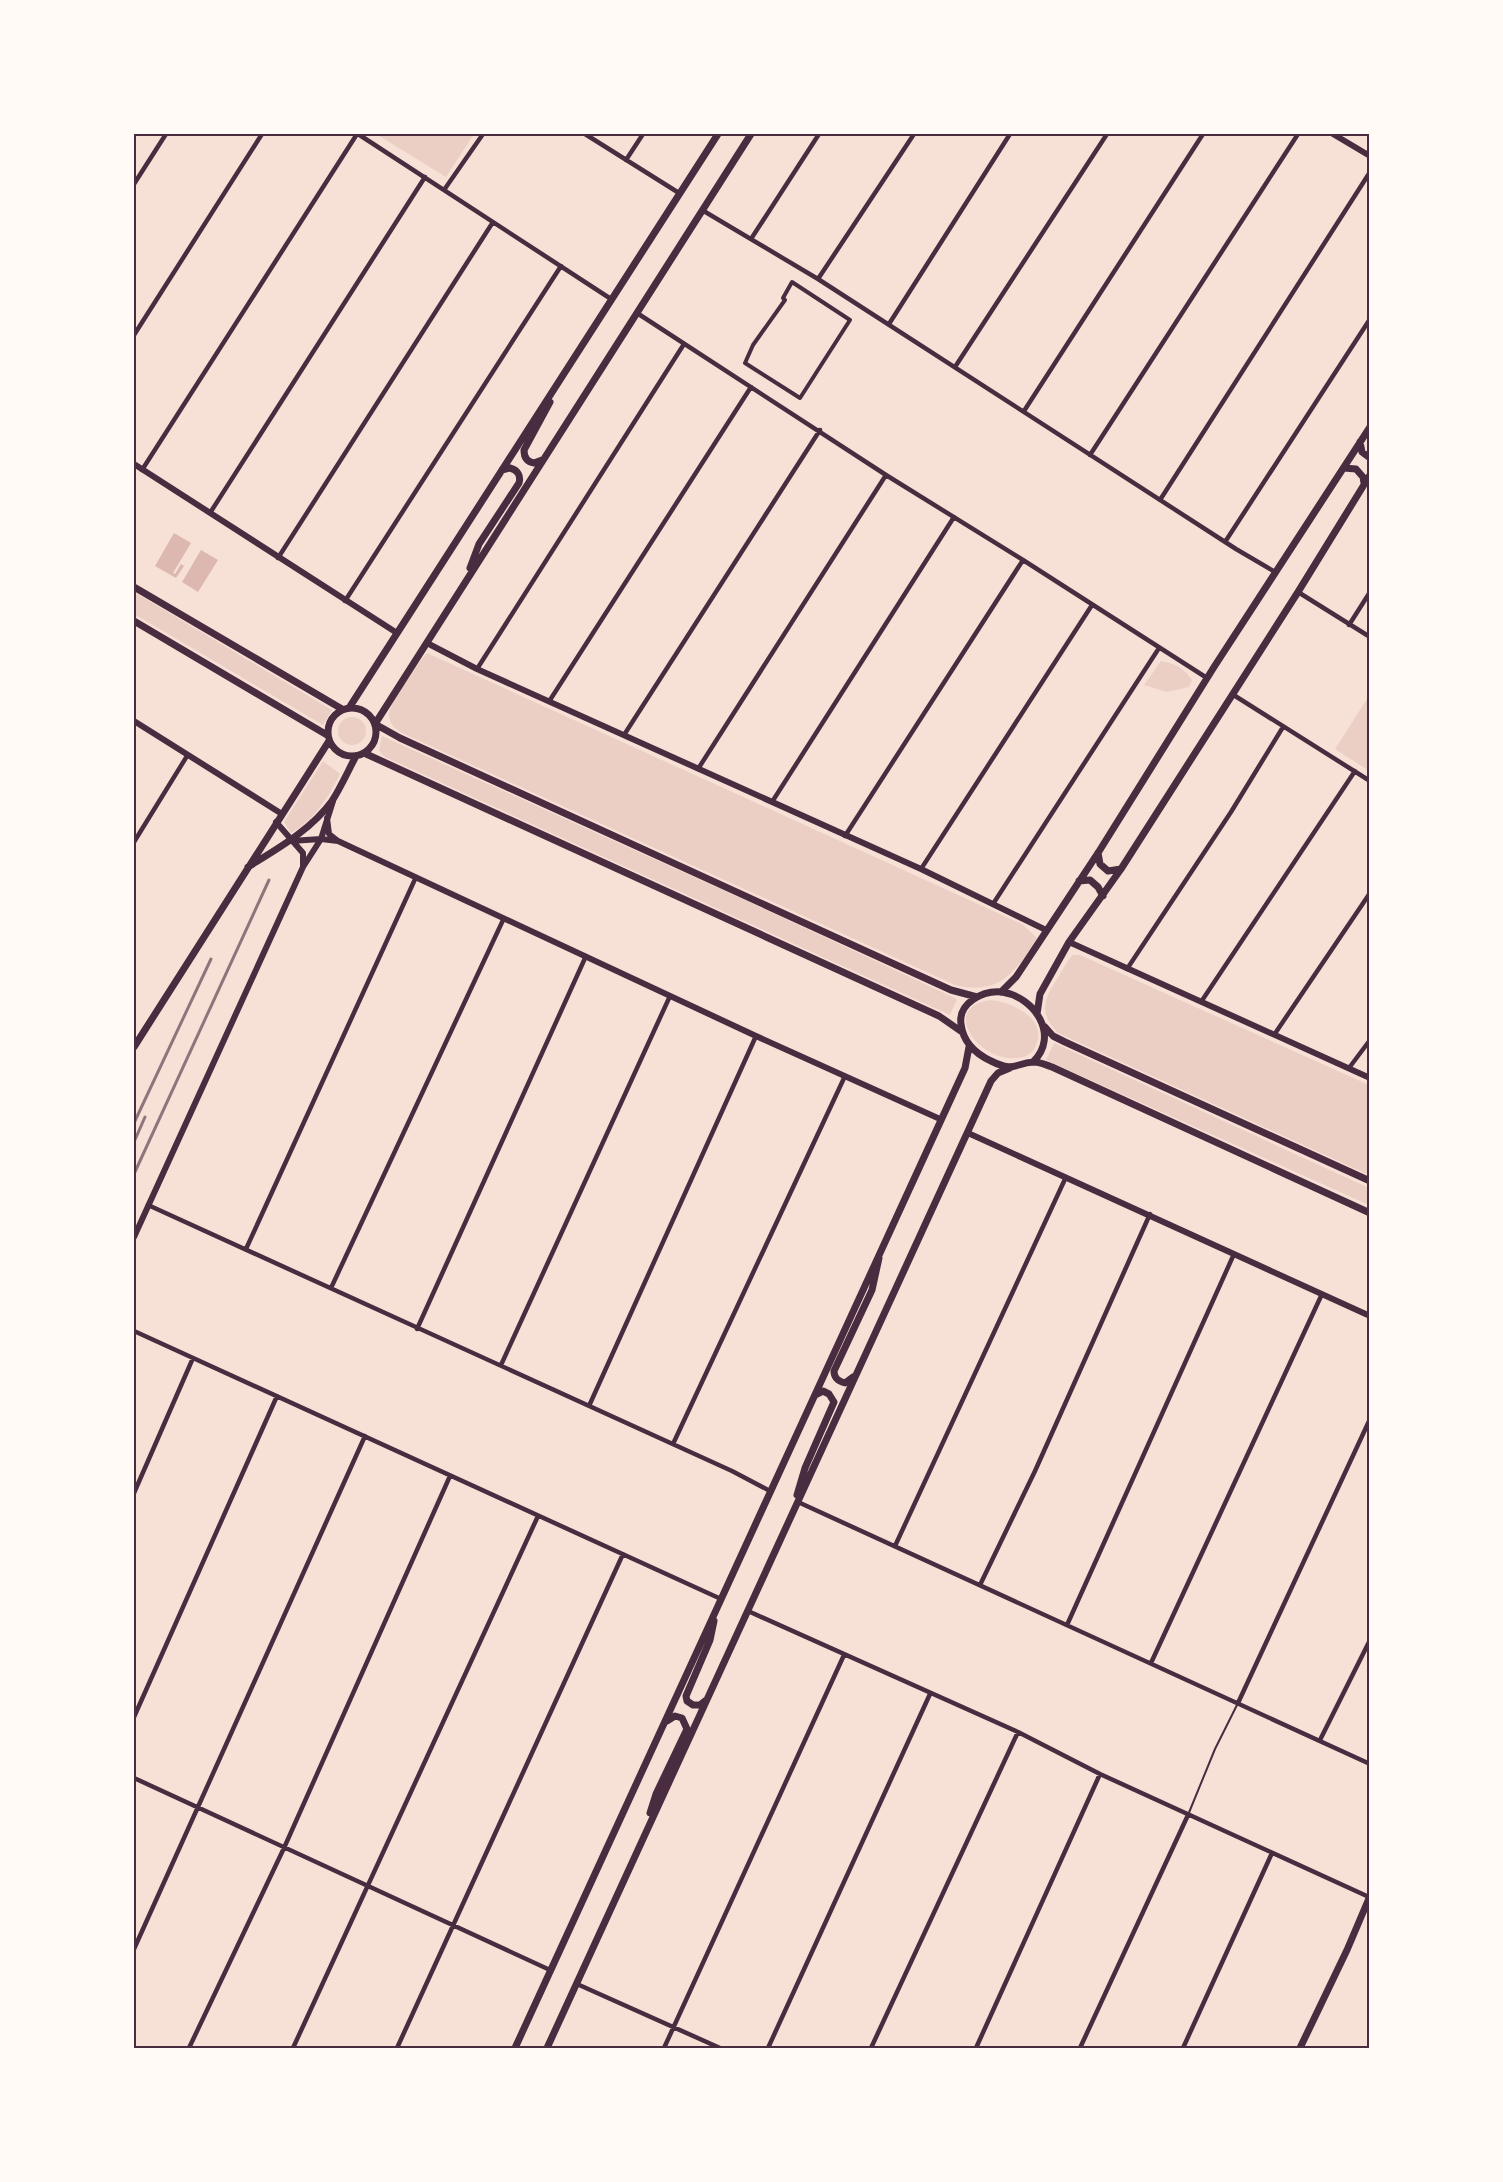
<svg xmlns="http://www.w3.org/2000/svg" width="1503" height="2182" viewBox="0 0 1503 2182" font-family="Rubik,sans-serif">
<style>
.green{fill:#ebcfc5}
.water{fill:#dcb8b0}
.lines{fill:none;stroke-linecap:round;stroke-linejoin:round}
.service{stroke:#4a2c40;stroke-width:2}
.pedestrian{stroke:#4a2c40;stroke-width:4}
.minor{stroke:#4a2c40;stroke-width:4.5}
.tertiary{stroke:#4a2c40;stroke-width:6}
.secondary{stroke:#4a2c40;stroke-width:7}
.rail{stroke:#8f747c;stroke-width:3}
.neatline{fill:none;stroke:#4a2c40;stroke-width:2}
</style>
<rect width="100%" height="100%" fill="#f7e1d7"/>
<path class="green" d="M 376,134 L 474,134 L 446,177 Z
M 134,592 L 332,710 L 323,725 L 134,614 Z
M 427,653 L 1022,924 L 1037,938 C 1016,971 1000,996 955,985 L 402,733 C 395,729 389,724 389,714 C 389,706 420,660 427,653 Z
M 1161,661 C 1175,663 1184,668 1192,680 L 1189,687 L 1167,692 L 1144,685 Z
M 1369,696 L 1369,771 L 1335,749 Z
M338 731a14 14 0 1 1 28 0a14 14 0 1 1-28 0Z
M 382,736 L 760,907 L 957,999 L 950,1015 L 385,757 L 379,751 Z
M 323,761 L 340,774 C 329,797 314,820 291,833 L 284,822 Z
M 1073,955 L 1080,955 L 1369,1085 L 1369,1175 L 1058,1033 C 1037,1012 1045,997 1059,976 C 1063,969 1067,961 1073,955 Z
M 991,1000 C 1011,1002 1048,1018 1036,1045 C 1034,1051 1029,1055 1023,1057 C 981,1068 937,1006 991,1000 Z
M 1054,1043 L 1369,1188 L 1369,1205 L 1046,1060 Z"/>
<path class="water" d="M 174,533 L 191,543 L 173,573 L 175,574 L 181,564 L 184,566 L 176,578 L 155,566 Z
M 201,550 L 218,560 L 198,592 L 182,582 Z"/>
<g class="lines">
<path class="service" d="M 1188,1815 L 1215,1749 L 1237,1705"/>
<path class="pedestrian" d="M 792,282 L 850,320 L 800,398 L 745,363 L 753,345 L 785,300 L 783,298 Z"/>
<path class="minor" d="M 358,134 L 611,299
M 585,134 L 679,193
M 626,160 L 643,134
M 134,184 L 166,134
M 444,190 L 483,134
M 702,210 L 818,279 L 1236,549 L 1275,572
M 751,239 L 819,134
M 818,279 L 914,134
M 637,313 L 886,475 L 1023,560 L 1207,678
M 889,324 L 1010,134
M 134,335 L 262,134
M 955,367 L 1107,134
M 1024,411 L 1203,134
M 1090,455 L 1298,134
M 142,470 L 357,134
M 1160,500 L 1370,172
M 210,513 L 425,177
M 1225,542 L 1370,319
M 278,558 L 493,222
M 1298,592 L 1370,637
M 345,601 L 561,266
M 1349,625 L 1370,592
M 477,669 L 684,344
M 1232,694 L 1370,781
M 550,700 L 751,387
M 624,735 L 820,430
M 698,769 L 886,475
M 772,802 L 954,517
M 845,836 L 1023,560
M 134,842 L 187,756
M 921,869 L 1092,605
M 993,904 L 1159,648
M 1127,969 L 1231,812 L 1283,727
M 1201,1002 L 1355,771
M 1274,1035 L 1370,893
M 1349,1068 L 1370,1040
M 148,1205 L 732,1471 L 770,1491
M 246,1249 L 416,877
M 331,1288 L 504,918
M 417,1329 L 586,956
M 134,1331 L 721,1599
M 501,1365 L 670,996
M 589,1406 L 756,1036
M 673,1444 L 845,1076
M 134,1493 L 193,1358
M 798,1502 L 1370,1764
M 895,1546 L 1066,1177
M 980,1585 L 1035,1471 L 1150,1214
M 748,1611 L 1018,1732 L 1100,1774 L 1369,1897
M 1067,1625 L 1234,1254
M 1151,1663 L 1322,1294
M 1238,1703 L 1370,1419
M 134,1717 L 277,1396
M 1320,1740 L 1370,1640
M 134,1778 L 550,1970
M 134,1949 L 365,1436
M 577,1984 L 720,2048
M 189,2048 L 284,1848 L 450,1476
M 293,2048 L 538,1516
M 397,2048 L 623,1554
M 664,2048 L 844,1655
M 768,2048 L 930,1694
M 871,2048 L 1018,1732
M 976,2048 L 1100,1774
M 1080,2048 L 1188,1815
M 1183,2048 L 1272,1853"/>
<path class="tertiary" d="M 1333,134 L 1370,156
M 134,464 L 397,633
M 427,643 L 477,669 L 921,869 L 1046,930
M 134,721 L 282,814
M 327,818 L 329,834 L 338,841 L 756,1036 L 940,1119
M 276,822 L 303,853 L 303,866
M 291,841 L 321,839 L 338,841
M 1069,942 L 1370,1078
M 968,1133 L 1370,1316
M 134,1237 L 303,867 L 321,839 L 333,801"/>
<path class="secondary" d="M 751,134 L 375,724 L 400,738 L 951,990 L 977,997
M 1360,442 L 1362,452 L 1370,458
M 542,460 L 534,463 C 527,462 524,457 524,450 L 550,402
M 1344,468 L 1356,469 L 1363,477 L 1364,483
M 470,568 L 479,544 L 519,483 C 521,476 518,470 510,468 L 502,470
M 134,587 L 342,709
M 134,621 L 327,735
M328 732a24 24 0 1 1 48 0a24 24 0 1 1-48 0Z
M 349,708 L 718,134
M 364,753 L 939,1016 L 962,1032
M 1098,853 L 1100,864 L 1108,871 L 1121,869
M 248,867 C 277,849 311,830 332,801 C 341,787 348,771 356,756
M 1079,881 L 1090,880 L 1098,887 L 1103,896
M 1001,992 L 1016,977 L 1098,853 L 1214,667 L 1370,427
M 1037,1014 L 1040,994 L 1069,942 L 1121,869 L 1298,592 L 1370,475
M 1045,1027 L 1053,1036 L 1065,1042 L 1370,1181
M 134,1047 L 329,741
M 1033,1062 C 1060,1036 1035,997 1002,992 C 983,990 958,1003 961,1024 C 963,1042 974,1053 991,1061 C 1015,1073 1014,1063 1034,1062 C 1040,1062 1046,1065 1052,1067 L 1370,1213
M 853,1377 L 845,1383 C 838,1381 834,1378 834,1371 L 872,1290 L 879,1258
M 797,1495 L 805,1468 L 834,1402 L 829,1394 L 823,1391 L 815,1395
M 705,1701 L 700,1705 L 693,1705 L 687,1701 L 686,1696 L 710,1640 L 714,1621
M 650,1813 L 656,1794 L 687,1729 L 682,1718 L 675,1716 L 667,1721
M 515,2048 L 965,1068 L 969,1047
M 547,2048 L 991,1081 L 998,1073 L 1010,1068
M 1300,2048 L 1347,1950 L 1370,1896"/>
<path class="rail" d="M 134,1123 L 211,959
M 134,1142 L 145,1117
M 134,1174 L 269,880"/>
</g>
<rect width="1503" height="2182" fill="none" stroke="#fffaf5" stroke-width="270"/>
<rect x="135" y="135" width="1233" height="1912" class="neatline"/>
</svg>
